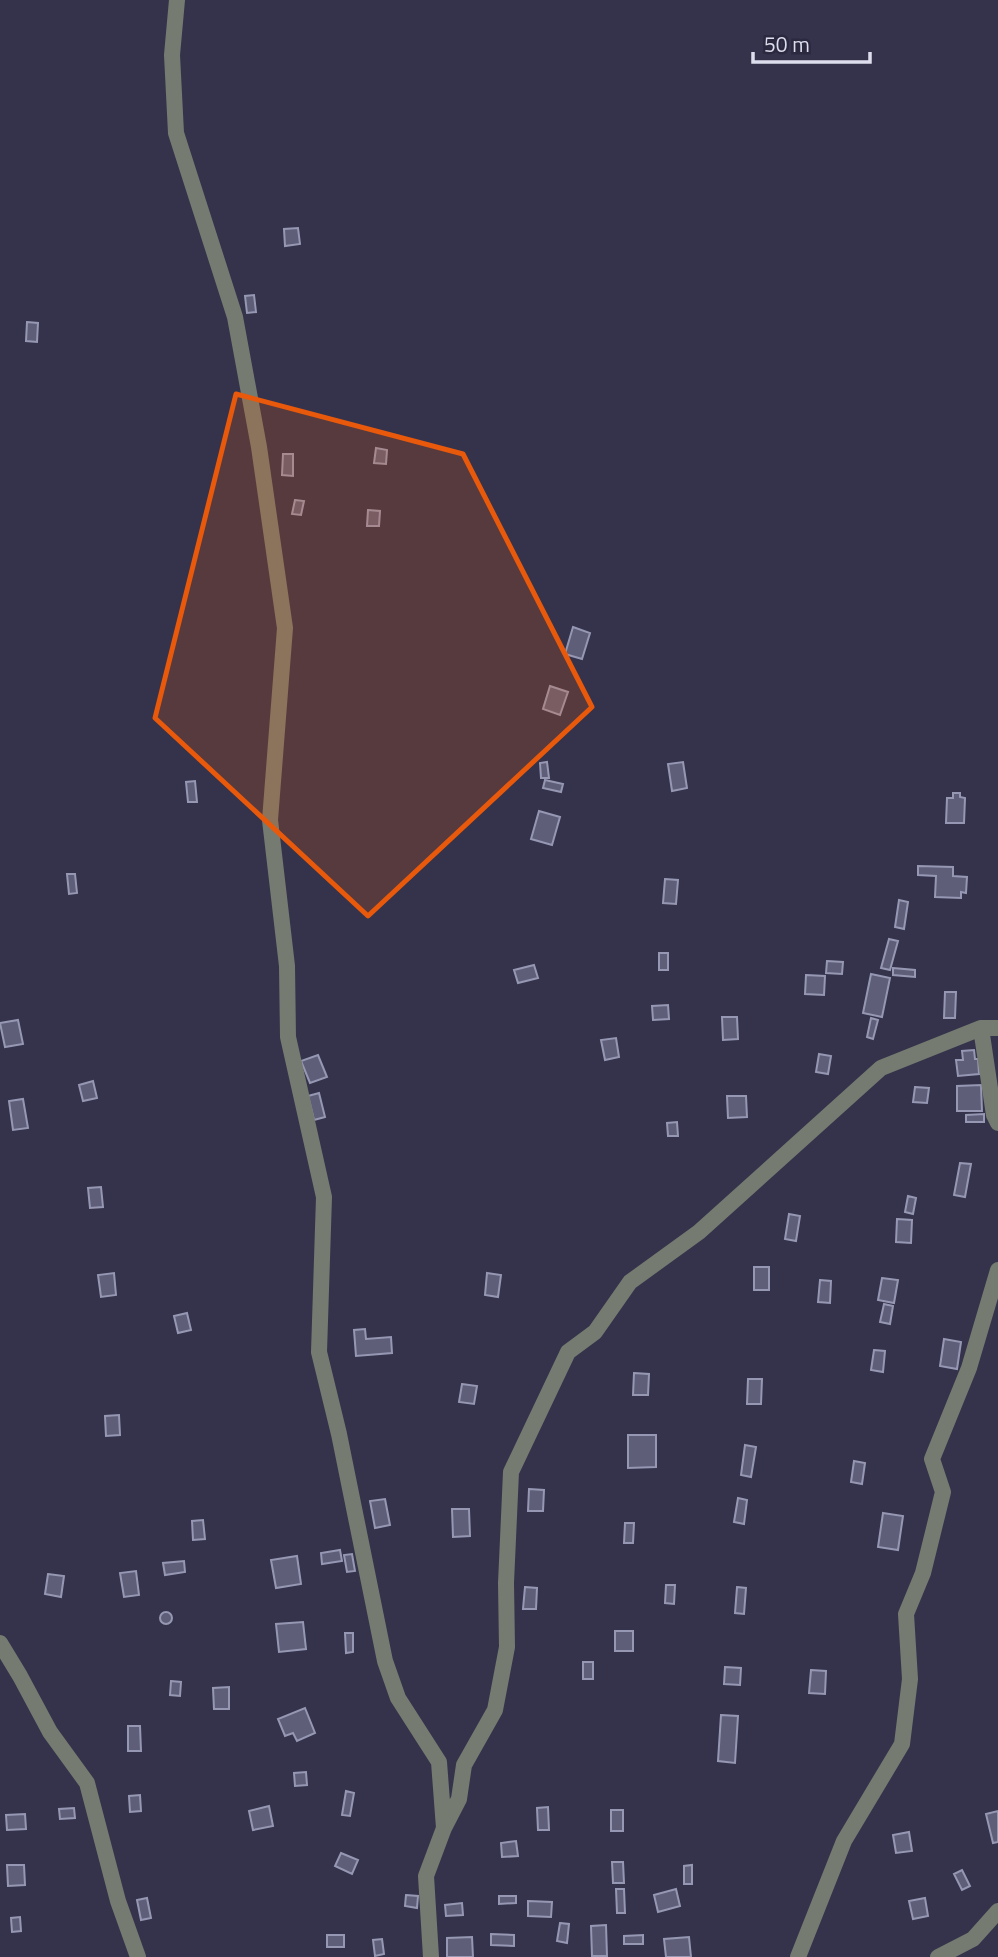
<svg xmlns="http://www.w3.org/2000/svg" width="998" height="1957" viewBox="0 0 998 1957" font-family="'Titillium Web',sans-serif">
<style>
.building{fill:#5e5e78;stroke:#9697b3;stroke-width:2}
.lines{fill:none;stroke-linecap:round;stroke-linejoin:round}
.minor{stroke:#757b70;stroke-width:16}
.marked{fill:#e8590c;fill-opacity:0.2;stroke:#e8590c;stroke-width:5;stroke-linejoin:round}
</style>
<rect width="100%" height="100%" fill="#34334b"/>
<path class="building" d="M 298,228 L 300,244 L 285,246 L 284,229 Z
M 254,295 L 256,312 L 247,313 L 245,296 Z
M 27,322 L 38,323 L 37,342 L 26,341 Z
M 376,448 L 387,450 L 386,464 L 374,463 Z
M 283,454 L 293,454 L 293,476 L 282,475 Z
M 295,500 L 304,501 L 301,515 L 292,514 Z
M 368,510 L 380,511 L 379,526 L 367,526 Z
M 573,627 L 590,633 L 582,659 L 565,654 Z
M 550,686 L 568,692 L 560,715 L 543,709 Z
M 547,762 L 549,778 L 541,778 L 540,763 Z
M 683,762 L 687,788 L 672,791 L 668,764 Z
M 545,780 L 563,784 L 561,792 L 543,788 Z
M 195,781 L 197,802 L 188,802 L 186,782 Z
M 953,793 L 960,793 L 960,797 L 965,798 L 964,823 L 946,823 L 947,798 L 953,798 Z
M 539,811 L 560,817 L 552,845 L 531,839 Z
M 918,866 L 953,867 L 953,876 L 967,877 L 966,893 L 961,892 L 961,898 L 935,897 L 936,876 L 918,875 Z
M 67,874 L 75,874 L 77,893 L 69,894 Z
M 665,879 L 678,880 L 676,904 L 663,903 Z
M 899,900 L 908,902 L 904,929 L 895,927 Z
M 889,939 L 898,941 L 890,970 L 881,968 Z
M 659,953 L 668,953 L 668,970 L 659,970 Z
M 827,961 L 843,962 L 842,974 L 826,973 Z
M 534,965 L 538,978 L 518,983 L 514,970 Z
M 893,968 L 915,970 L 915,977 L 893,975 Z
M 871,974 L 890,978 L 882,1017 L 863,1013 Z
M 806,975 L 825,976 L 824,995 L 805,994 Z
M 945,992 L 956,992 L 955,1018 L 944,1018 Z
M 668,1005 L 669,1019 L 653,1020 L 652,1006 Z
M 722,1017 L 737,1017 L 738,1039 L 723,1040 Z
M 871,1018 L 878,1020 L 873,1039 L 867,1037 Z
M 18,1020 L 23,1044 L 5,1047 L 0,1023 Z
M 616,1038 L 619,1057 L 605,1060 L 601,1040 Z
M 974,1050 L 975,1059 L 978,1059 L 979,1074 L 958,1076 L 956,1060 L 963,1060 L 962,1051 Z
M 819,1054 L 831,1056 L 828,1074 L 816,1072 Z
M 318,1055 L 327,1077 L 310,1083 L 301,1061 Z
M 93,1081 L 97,1098 L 83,1101 L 79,1085 Z
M 981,1085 L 982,1111 L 957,1111 L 957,1086 Z
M 915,1087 L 929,1088 L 927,1103 L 913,1102 Z
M 319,1093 L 325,1117 L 314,1120 L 308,1096 Z
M 727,1096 L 746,1096 L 747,1117 L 728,1118 Z
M 23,1099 L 28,1128 L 13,1130 L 9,1101 Z
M 984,1114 L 984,1122 L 966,1122 L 966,1115 Z
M 677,1122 L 678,1136 L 668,1136 L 667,1123 Z
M 960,1163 L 971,1164 L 965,1197 L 954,1195 Z
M 101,1187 L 103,1207 L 90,1208 L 88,1188 Z
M 908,1196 L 916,1198 L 913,1214 L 905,1212 Z
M 789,1214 L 800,1216 L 796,1241 L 785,1239 Z
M 897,1219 L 912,1220 L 911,1243 L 896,1242 Z
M 754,1267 L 769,1267 L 769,1290 L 754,1290 Z
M 114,1273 L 116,1295 L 101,1297 L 98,1275 Z
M 487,1273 L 501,1275 L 498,1297 L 485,1295 Z
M 882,1278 L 898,1280 L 894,1303 L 878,1300 Z
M 820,1280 L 831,1281 L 830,1303 L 818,1302 Z
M 884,1304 L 893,1306 L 890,1324 L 880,1322 Z
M 187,1313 L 191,1330 L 178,1333 L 174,1316 Z
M 365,1329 L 366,1339 L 391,1337 L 392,1353 L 356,1356 L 354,1330 Z
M 944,1339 L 961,1342 L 957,1369 L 940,1366 Z
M 874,1350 L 885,1351 L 883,1372 L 871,1370 Z
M 634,1373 L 649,1374 L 648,1395 L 633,1395 Z
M 748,1379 L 762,1379 L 761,1404 L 747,1404 Z
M 462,1384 L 477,1386 L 474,1404 L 459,1402 Z
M 119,1415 L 120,1435 L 106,1436 L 105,1416 Z
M 628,1435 L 656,1435 L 656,1467 L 628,1468 Z
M 745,1445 L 756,1447 L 751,1477 L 741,1475 Z
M 854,1461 L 865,1463 L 862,1484 L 851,1482 Z
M 529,1489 L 544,1490 L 543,1511 L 528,1511 Z
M 738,1498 L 747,1500 L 744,1524 L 734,1522 Z
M 385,1499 L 390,1525 L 375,1528 L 370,1501 Z
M 452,1509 L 469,1509 L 470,1536 L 453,1537 Z
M 883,1513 L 903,1516 L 898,1550 L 878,1547 Z
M 203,1520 L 205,1539 L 193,1540 L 192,1521 Z
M 625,1523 L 634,1523 L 633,1543 L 624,1543 Z
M 340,1550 L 342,1561 L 322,1564 L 321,1553 Z
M 352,1554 L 355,1571 L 347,1572 L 344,1555 Z
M 297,1556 L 301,1584 L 276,1588 L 271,1560 Z
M 184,1561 L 185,1572 L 165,1575 L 163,1563 Z
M 136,1571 L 139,1595 L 124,1597 L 120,1573 Z
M 48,1574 L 64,1576 L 61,1597 L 45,1594 Z
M 666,1585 L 675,1585 L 674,1604 L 665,1603 Z
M 525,1587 L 537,1588 L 536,1609 L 523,1609 Z
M 737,1587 L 746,1588 L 744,1614 L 735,1613 Z
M160 1618a6 6 0 1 1 12 0a6 6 0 1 1-12 0Z
M 303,1622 L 306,1649 L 279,1652 L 276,1624 Z
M 615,1631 L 633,1631 L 633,1651 L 615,1651 Z
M 345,1633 L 353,1633 L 353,1652 L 346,1653 Z
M 583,1662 L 593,1662 L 593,1679 L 583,1679 Z
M 725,1667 L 741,1668 L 740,1685 L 724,1684 Z
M 811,1670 L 826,1671 L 825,1694 L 809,1693 Z
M 171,1681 L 181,1682 L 180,1696 L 170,1695 Z
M 229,1687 L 229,1709 L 214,1709 L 213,1688 Z
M 305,1708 L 315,1733 L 297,1741 L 293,1733 L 285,1736 L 278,1719 Z
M 721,1715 L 738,1716 L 735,1763 L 718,1761 Z
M 128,1726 L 140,1726 L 141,1751 L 128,1751 Z
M 306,1772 L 307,1785 L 295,1786 L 294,1773 Z
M 346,1791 L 354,1793 L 350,1816 L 342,1815 Z
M 140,1795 L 141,1811 L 130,1812 L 129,1796 Z
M 269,1806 L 273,1826 L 253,1830 L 249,1811 Z
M 548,1807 L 549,1830 L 538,1830 L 537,1808 Z
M 74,1808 L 75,1818 L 60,1819 L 59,1809 Z
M 611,1810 L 623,1810 L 623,1831 L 611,1831 Z
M 998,1811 L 998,1842 L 993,1843 L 986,1814 Z
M 25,1814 L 26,1829 L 7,1830 L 6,1815 Z
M 909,1832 L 912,1851 L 896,1853 L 893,1835 Z
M 516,1841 L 518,1856 L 502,1857 L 501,1843 Z
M 341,1853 L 358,1860 L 352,1874 L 335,1866 Z
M 612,1862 L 623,1862 L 624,1883 L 613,1883 Z
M 7,1865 L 24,1865 L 25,1885 L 8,1886 Z
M 692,1865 L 692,1884 L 684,1884 L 684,1866 Z
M 962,1870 L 970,1886 L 962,1890 L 954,1874 Z
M 616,1889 L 624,1889 L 625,1913 L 617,1913 Z
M 676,1889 L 680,1906 L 658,1912 L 654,1895 Z
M 406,1895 L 418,1896 L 417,1908 L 405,1906 Z
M 499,1896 L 516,1896 L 516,1903 L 499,1904 Z
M 147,1898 L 151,1918 L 141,1920 L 137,1900 Z
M 925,1898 L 928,1916 L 913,1919 L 909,1901 Z
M 528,1901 L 552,1902 L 551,1917 L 528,1916 Z
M 462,1903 L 463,1915 L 446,1916 L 445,1905 Z
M 20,1917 L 21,1931 L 12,1932 L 11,1918 Z
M 560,1923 L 569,1924 L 567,1943 L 557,1941 Z
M 606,1925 L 607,1956 L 592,1956 L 591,1926 Z
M 491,1934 L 514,1935 L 514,1946 L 491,1945 Z
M 327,1935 L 344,1935 L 344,1947 L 327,1947 Z
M 643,1935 L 643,1944 L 624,1944 L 624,1936 Z
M 472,1937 L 473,1957 L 447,1957 L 447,1938 Z
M 689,1937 L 691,1957 L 666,1957 L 664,1939 Z
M 382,1939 L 384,1954 L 375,1956 L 373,1940 Z"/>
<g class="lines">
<path class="minor" d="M 177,0 L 172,55 L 176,133 L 235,317 L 259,447 L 285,628 L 270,820 L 287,966 L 288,1037 L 324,1197 L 319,1352 L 339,1434 L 385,1661 L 398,1698 L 439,1762 L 444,1828
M 981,1028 L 994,1115 L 998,1123
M 0,1643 L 20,1676 L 50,1732 L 87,1783 L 118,1901 L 138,1957
M 431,1957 L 426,1876 L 444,1828 L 459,1799 L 464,1765 L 495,1710 L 507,1647 L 506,1583 L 511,1472 L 568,1352 L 595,1332 L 630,1282 L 699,1232 L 881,1068 L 981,1028 L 998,1028
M 798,1957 L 844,1841 L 902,1744 L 910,1679 L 906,1614 L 923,1573 L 943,1492 L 932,1459 L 969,1368 L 998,1270
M 938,1957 L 973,1939 L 998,1911"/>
</g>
<path class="marked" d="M 236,394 L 463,454 L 592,707 L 368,916 L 155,718 Z"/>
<path d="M753 52v10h117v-10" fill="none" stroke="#dddeed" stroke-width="3.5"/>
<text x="764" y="52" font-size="21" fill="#dddeed" stroke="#2a2940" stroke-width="5" paint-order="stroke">50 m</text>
</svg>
